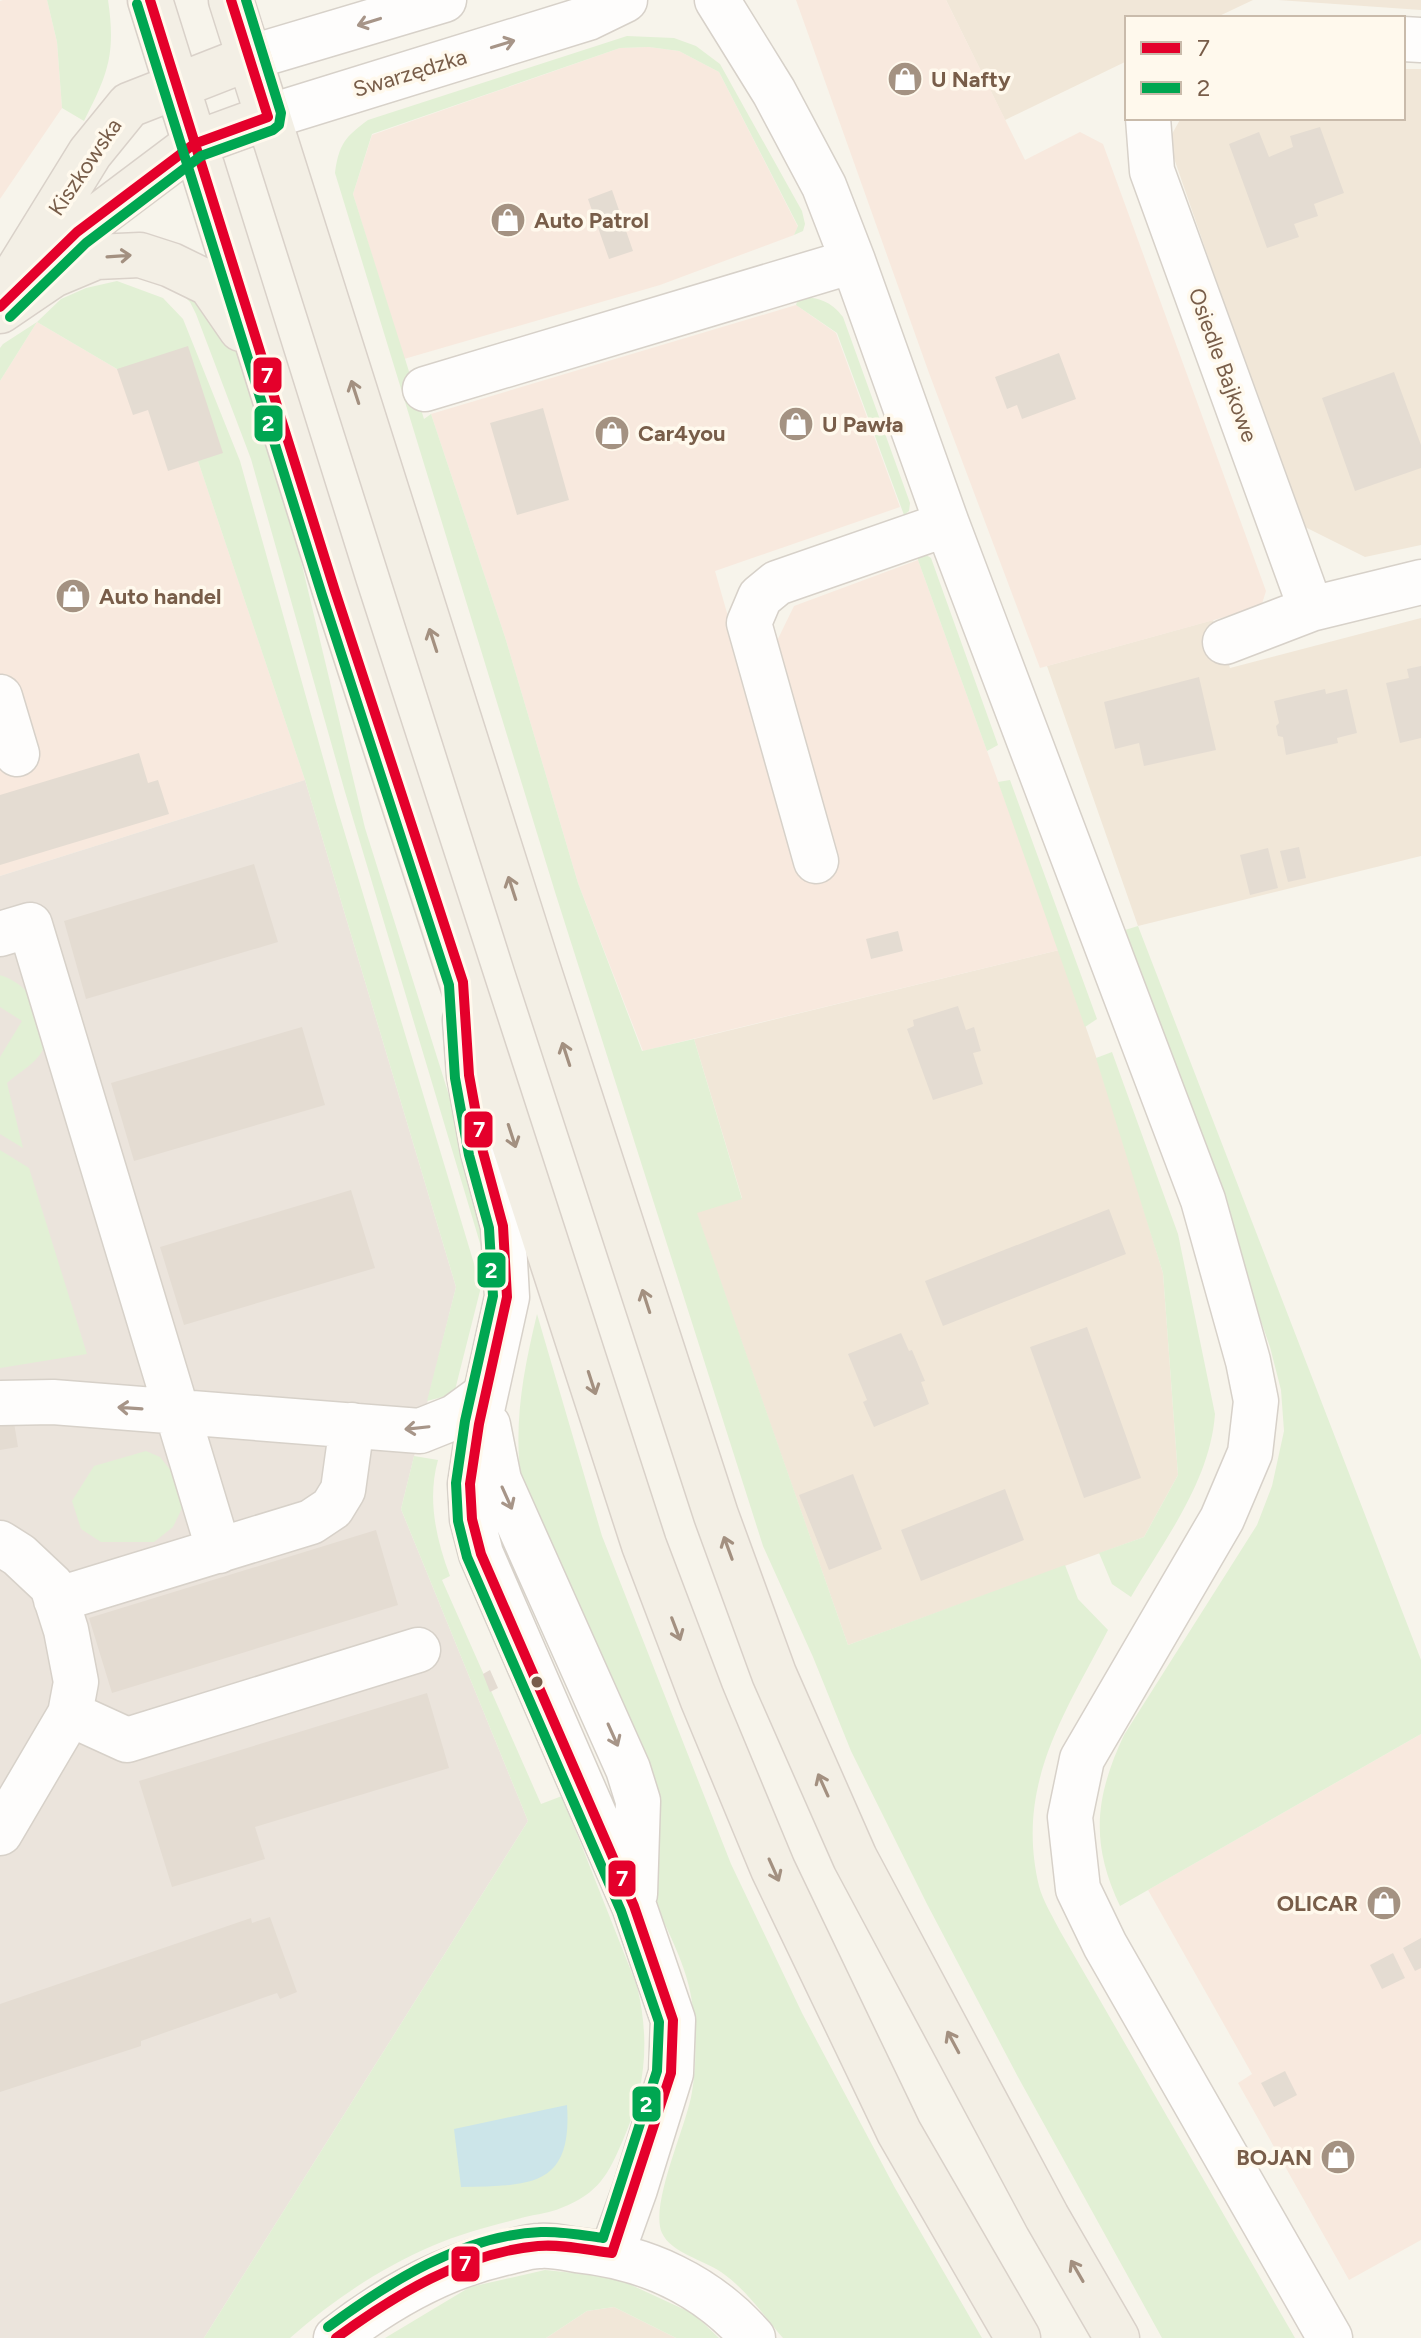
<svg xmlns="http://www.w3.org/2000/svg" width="1421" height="2338" viewBox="0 0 1421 2338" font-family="Figtree,sans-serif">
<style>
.residential{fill:#f1e7d8}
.commercial{fill:#f8e9de}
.industrial{fill:#ebe4dc}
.green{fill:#e2f0d5}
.water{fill:#cce5e9}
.building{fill:#e4dcd2}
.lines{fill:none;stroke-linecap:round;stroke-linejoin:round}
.minor-casing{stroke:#d7d1c9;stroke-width:47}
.major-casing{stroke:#d9d1c9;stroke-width:47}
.minor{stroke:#fefdfc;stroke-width:44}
.major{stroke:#f3efe5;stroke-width:44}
.bus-1-casing{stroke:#fff9ed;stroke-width:16}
.bus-2-casing{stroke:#fff9ed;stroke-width:16}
.bus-1{stroke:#e4002b;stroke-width:10}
.bus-2{stroke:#00a651;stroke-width:10}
.oneway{stroke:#a79588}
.oneway2{stroke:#a39080}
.bus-dot{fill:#785d49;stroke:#fff9ed;stroke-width:3}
.labels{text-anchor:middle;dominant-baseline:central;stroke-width:7;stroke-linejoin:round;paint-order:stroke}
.street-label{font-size:22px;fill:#785d49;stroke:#fff9ed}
.poi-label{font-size:22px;font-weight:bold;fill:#785d49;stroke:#fff9ed;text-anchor:start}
.line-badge{stroke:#fff9ed;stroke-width:3}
.badge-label{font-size:22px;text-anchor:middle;font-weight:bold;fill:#fff}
</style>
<rect width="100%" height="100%" fill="#f7f4eb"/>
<path class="residential" d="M 946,0 L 1253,0 L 1215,18 L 1127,18 L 1127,61 L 1005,120 Z
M 1278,0 L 1421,0 L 1421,10 Z
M 1403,69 L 1421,69 L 1421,545 L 1365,557 L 1301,525 L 1168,141 L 1181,118 L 1403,118 Z
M 1421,618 L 1421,856 L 1138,926 L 1047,666 L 1213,620 L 1230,668 Z
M 1059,950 L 1108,1091 L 1163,1273 L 1178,1475 L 1144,1537 L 848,1645 L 696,1212 L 742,1198 L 694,1039 Z
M 614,2307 L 676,2338 L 546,2338 L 587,2311 Z"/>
<path class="commercial" d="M 3,0 L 47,0 L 57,42 L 62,108 L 0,199 L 0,1 Z
M 796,0 L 946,0 L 1025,160 L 1080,132 L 1103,144 L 1266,591 L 1261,607 L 1040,668 L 929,373 Z
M 649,47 L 679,51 L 719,72 L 798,227 L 794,235 L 660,285 L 404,359 L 353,194 L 372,135 L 620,48 Z
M 796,305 L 836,333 L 900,507 L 715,571 L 741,662 L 773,649 L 794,606 L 918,560 L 1059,950 L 643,1051 L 578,883 L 505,637 L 431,414 Z
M 37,322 L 117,369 L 188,346 L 198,461 L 305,780 L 0,876 L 0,381 Z
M 1421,1734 L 1421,2240 L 1349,2280 L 1238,2083 L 1252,2074 L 1148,1890 Z"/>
<path class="industrial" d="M 305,780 L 456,1287 L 401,1509 L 528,1821 L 204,2338 L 0,2338 L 0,876 Z"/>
<path class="green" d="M 47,0 L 108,0 C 116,54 108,74 84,121 L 62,108 L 57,42 Z
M 627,36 L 674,38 L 696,46 L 720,64 L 802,211 L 805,224 L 803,231 L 794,235 L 798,226 L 719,72 L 679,51 L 649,47 L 620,48 L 372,134 L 353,194 L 424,419 L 431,414 L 505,637 L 578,883 L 642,1051 L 694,1039 L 742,1199 L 697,1213 L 848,1645 L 1065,1565 L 1078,1599 L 1108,1630 C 1064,1715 1015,1785 1039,1886 C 1043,1901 1053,1917 1060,1931 L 1295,2338 L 1162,2338 L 1018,2077 L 927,1904 L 851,1751 L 813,1657 L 763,1546 L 555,892 L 335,173 C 339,144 345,137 368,120 Z
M 117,281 L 163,298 L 183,319 L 240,461 L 336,804 L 481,1287 L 454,1394 L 427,1401 L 456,1287 L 305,780 L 198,461 L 117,369 L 37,322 L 0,381 L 0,348 L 3,344 L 37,322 L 61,299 L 86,288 Z
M 169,282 L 191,294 L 238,352 L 247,373 L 295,536 L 365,828 L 475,1178 L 491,1280 L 345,792 L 251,459 L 196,314 L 190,302 Z
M 799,296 C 819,298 831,301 843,317 L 910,503 L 909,511 L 904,515 L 837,333 L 796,305 Z
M 923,553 L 931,558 L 998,745 L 987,751 L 918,560 L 917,555 Z
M 1010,780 L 1097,1019 L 1085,1027 L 998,782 Z
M 1138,926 L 1421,1660 L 1421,1734 L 1120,1906 C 1090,1843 1095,1797 1124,1735 L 1257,1525 L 1272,1486 L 1284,1431 L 1281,1390 L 1270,1347 L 1125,930 Z
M 0,975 C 28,983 54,1018 43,1049 C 39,1061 17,1074 7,1083 L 23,1148 L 0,1134 L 0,1057 L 22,1021 L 0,1007 Z
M 1112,1052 L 1178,1234 L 1215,1414 C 1210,1482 1164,1540 1131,1597 L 1112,1584 L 1099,1553 L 1144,1537 L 1178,1475 L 1163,1273 L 1096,1058 Z
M 0,1150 L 29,1168 L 87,1354 L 0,1368 Z
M 537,1314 L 602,1536 L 731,1864 L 802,2013 L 895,2188 L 982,2338 L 783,2338 C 764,2316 746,2289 721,2272 C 704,2260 671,2253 662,2233 C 649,2205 687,2125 692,2092 C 697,2062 696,2032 692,2002 C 686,1958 659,1919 646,1877 C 605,1748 564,1619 522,1490 C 513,1426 522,1377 537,1314 Z
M 146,1451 L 160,1457 L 184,1487 L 183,1506 L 173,1527 L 154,1542 L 101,1542 L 81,1529 L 72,1501 L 94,1466 Z
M 414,1456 L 438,1460 C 427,1499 436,1539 450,1576 L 442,1580 L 541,1804 L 562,1796 L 637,1986 C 650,2040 646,2088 623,2140 C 608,2175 599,2193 561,2208 C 550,2213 537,2214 525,2217 C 495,2225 461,2233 432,2246 C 379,2269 333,2300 290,2338 L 204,2338 L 528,1821 L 401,1509 Z
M 545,2270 L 614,2277 L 694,2314 L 719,2338 L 676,2338 L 614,2307 L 587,2311 L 546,2338 L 385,2338 L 470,2287 Z"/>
<path class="water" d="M 567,2105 C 573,2190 527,2185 461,2187 L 454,2129 Z"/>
<path class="building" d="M 1320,127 L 1344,193 L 1314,204 L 1318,216 L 1294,224 L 1299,237 L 1267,248 L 1229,144 L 1259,132 L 1269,157 L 1293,147 L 1290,136 Z
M 612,190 L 633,251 L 609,259 L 588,199 Z
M 188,346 L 223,453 L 168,471 L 148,410 L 133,415 L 117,369 Z
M 1059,353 L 1076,399 L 1022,419 L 1017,405 L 1007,409 L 995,377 Z
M 1394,372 L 1421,445 L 1421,468 L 1355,491 L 1322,398 Z
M 543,408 L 569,500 L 517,515 L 490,423 Z
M 1421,666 L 1421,738 L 1400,743 L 1386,683 L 1409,678 L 1407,669 Z
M 1199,677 L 1216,750 L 1144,766 L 1139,743 L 1115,749 L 1104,702 Z
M 1325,689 L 1326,694 L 1347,689 L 1357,733 L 1337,738 L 1338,743 L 1286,755 L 1283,737 L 1278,736 L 1276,726 L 1279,723 L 1274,701 Z
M 139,753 L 148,783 L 158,780 L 169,814 L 0,865 L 0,795 Z
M 1299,847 L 1306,878 L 1288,882 L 1280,851 Z
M 1268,848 L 1278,888 L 1250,895 L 1240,855 Z
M 254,864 L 278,942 L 86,999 L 64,921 Z
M 898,931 L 903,951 L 871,959 L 866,939 Z
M 958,1006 L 966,1030 L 974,1027 L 981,1051 L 973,1053 L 983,1084 L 933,1100 L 907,1029 L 914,1026 L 913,1020 Z
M 302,1027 L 325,1105 L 134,1161 L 111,1083 Z
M 351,1190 L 375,1268 L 184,1325 L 160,1247 Z
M 1109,1209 L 1126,1254 L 943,1326 L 925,1281 Z
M 1087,1327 L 1141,1478 L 1084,1498 L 1030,1347 Z
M 901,1333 L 909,1351 L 912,1350 L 925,1381 L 921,1382 L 929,1404 L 874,1427 L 863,1402 L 867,1400 L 848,1354 Z
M 7,1380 L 18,1447 L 0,1450 L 0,1381 Z
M 853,1474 L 882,1549 L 829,1570 L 799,1495 Z
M 1005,1489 L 1024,1540 L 921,1581 L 901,1530 Z
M 376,1530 L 398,1605 L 112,1693 L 89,1618 Z
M 490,1670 L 498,1688 L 490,1692 L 483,1674 Z
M 427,1693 L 449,1768 L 255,1827 L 265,1859 L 172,1887 L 139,1781 Z
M 270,1917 L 297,1992 L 280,1999 L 277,1993 L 141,2041 L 141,2046 L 0,2092 L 0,2004 L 251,1918 L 252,1923 Z
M 1421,1938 L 1421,1968 L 1415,1971 L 1403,1948 Z
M 1393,1953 L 1405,1978 L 1382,1989 L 1370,1965 Z
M 1285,2071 L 1297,2095 L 1274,2107 L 1261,2083 Z"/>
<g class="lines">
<defs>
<path id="minor" d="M 717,0 L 774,92 L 824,186 L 853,261 L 947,524 L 1203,1200 L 1248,1361 L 1256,1401 L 1250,1453 L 1222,1519 L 1082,1759 L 1070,1817 L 1078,1889 L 1105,1945 L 1330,2338
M 1403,39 L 1421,40
M 249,58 L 444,0
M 268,117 L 588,18 L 625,0
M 1148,118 L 1152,171 L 1311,609 L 1421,582
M 425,389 L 853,261
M 1225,642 L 1311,609
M 0,697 L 17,754
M 816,861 L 749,623 L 760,597 L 777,583 L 947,524
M 0,934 L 30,925 L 219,1551
M 465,1020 L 469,1075 L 483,1152 L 503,1226 L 507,1297 L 479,1424 L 470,1484 L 472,1519 L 481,1554 L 634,1906 L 673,2020 L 671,2073 L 635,2189 L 612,2253
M 0,1403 L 53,1402 L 420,1431 L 455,1417 L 485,1395
M 488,1425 L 499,1480 L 628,1769 L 638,1801 L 635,1894
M 0,1543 L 19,1555 L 52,1586 L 66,1630 L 76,1682 L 70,1714 L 0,1833
M 56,1600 L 311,1522 L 332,1508 L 343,1490 L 352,1425
M 70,1714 L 127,1740 L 418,1650
M 336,2338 C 386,2299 442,2267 504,2253 C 515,2251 528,2246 540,2246 C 552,2245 565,2248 577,2250 C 645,2257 707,2285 753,2338"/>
<path id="major" d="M 150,0 L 335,591 L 644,1545 L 702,1698 L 773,1869 L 899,2132 L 1018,2338
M 231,0 L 536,962 L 716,1515 L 774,1674 L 855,1858 L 1047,2217 L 1117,2338
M 36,272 L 77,232 L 194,144 L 268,117
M 0,299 L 90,153 L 129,105 L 249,58
M 0,311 L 53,275 L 96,257 L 140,255 L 171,265 L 210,284 L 241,329"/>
</defs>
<use href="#minor" class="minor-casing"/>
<use href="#major" class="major-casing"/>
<use href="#minor" class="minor"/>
<use href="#major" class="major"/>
<defs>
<path id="bus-1" d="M 150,0 L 335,591 L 463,982 L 469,1075 L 483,1152 L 503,1226 L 507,1297 L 479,1424 L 470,1484 L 472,1519 L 481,1554 L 634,1906 L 673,2020 L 671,2073 L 612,2253
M 231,0 L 268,117
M 0,307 L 77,232 L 194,144 L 268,117
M 336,2338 C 395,2295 463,2253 538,2246 C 562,2244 588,2250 612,2253"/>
<path id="bus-2" d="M 137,4 L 322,595 L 449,985 L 455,1078 L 469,1155 L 489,1228 L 493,1296 L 465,1421 L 456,1483 L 458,1521 L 467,1557 L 621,1911 L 659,2022 L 657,2071 L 603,2238 C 582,2235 561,2231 541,2232 C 463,2235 389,2282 328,2327
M 10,317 L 86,243 L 201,156 L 273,130 L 279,125 L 281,113 L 246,0"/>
</defs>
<use href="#bus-1" class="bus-1-casing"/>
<use href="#bus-2" class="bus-2-casing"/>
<use href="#bus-1" class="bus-1"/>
<use href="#bus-2" class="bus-2"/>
</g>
<defs><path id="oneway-shaft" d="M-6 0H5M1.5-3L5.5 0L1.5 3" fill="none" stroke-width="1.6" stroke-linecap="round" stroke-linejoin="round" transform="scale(2)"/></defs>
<g class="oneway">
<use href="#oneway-shaft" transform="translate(369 22) rotate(163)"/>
<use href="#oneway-shaft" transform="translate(503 44) rotate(-17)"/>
<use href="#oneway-shaft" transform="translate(130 1408) rotate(-176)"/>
<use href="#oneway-shaft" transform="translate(417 1428) rotate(174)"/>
<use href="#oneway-shaft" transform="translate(507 1498) rotate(66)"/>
<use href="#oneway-shaft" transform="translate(613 1735) rotate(66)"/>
</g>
<g class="oneway2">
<use href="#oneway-shaft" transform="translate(119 256) rotate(-4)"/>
<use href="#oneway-shaft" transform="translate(355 392) rotate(-108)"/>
<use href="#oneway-shaft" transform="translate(433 640) rotate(-108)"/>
<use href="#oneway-shaft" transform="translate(512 888) rotate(-108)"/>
<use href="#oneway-shaft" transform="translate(566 1054) rotate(-108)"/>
<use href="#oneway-shaft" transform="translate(512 1136) rotate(72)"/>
<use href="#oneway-shaft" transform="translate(646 1301) rotate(-108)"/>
<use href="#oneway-shaft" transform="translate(592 1383) rotate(72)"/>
<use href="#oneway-shaft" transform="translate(728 1548) rotate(-110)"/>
<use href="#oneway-shaft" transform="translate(676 1629) rotate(69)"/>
<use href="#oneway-shaft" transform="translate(823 1785) rotate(-114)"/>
<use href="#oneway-shaft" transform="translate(774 1870) rotate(66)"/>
<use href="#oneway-shaft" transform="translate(953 2042) rotate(-118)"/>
<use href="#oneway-shaft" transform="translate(1077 2271) rotate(-120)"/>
</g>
<defs>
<symbol id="shop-disc" viewBox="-11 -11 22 22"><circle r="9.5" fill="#a49282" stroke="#fff9ed"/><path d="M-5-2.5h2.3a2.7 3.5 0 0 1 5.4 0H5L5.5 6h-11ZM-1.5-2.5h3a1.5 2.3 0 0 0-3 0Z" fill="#fff"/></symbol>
</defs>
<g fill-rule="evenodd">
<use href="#shop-disc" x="885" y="59" width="40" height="40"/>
<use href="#shop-disc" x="488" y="200" width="40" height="40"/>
<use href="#shop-disc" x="776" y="404" width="40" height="40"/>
<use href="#shop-disc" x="592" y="413" width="40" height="40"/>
<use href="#shop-disc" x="53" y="576" width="40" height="40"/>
<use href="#shop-disc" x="1364" y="1883" width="40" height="40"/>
<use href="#shop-disc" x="1318" y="2137" width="40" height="40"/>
</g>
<circle class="bus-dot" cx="537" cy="1682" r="7"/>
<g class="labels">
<g class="street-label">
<text transform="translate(410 73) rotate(-17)">Swarzędzka</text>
<text transform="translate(85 167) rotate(-56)">Kiszkowska</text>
<text transform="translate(1223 365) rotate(70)">Osiedle Bajkowe</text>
</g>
<g class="poi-label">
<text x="931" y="79">U Nafty</text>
<text x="534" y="220">Auto Patrol</text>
<text x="822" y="424">U Pawła</text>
<text x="638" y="433">Car4you</text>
<text x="99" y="596">Auto handel</text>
<text x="1358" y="1903" text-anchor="end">OLICAR</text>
<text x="1312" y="2157" text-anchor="end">BOJAN</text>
</g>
</g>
<g class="line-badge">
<rect x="252" y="356" width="31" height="38" rx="8" fill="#e4002b"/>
<rect x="253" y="404" width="31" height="39" rx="8" fill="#00a651"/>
<rect x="463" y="1110" width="31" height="39" rx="8" fill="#e4002b"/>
<rect x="476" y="1251" width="31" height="38" rx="8" fill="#00a651"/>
<rect x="607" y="1859" width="30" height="39" rx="8" fill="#e4002b"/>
<rect x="631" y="2085" width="31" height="38" rx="8" fill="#00a651"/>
<rect x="450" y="2245" width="31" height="38" rx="8" fill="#e4002b"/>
</g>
<g class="badge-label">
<text x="267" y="383">7</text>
<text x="268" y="431">2</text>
<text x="479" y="1137">7</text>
<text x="491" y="1278">2</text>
<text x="622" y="1886">7</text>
<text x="646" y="2112">2</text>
<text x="465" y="2271">7</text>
</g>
<rect x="1125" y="16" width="280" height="104" fill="#fff9ed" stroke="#c9bbab" stroke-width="2"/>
<rect x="1141" y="42" width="40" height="12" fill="#e4002b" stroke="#c9bbab" stroke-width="2"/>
<text x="1197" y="56" font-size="24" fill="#785d49">7</text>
<rect x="1141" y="82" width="40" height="12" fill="#00a651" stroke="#c9bbab" stroke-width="2"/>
<text x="1197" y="96" font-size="24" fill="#785d49">2</text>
</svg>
